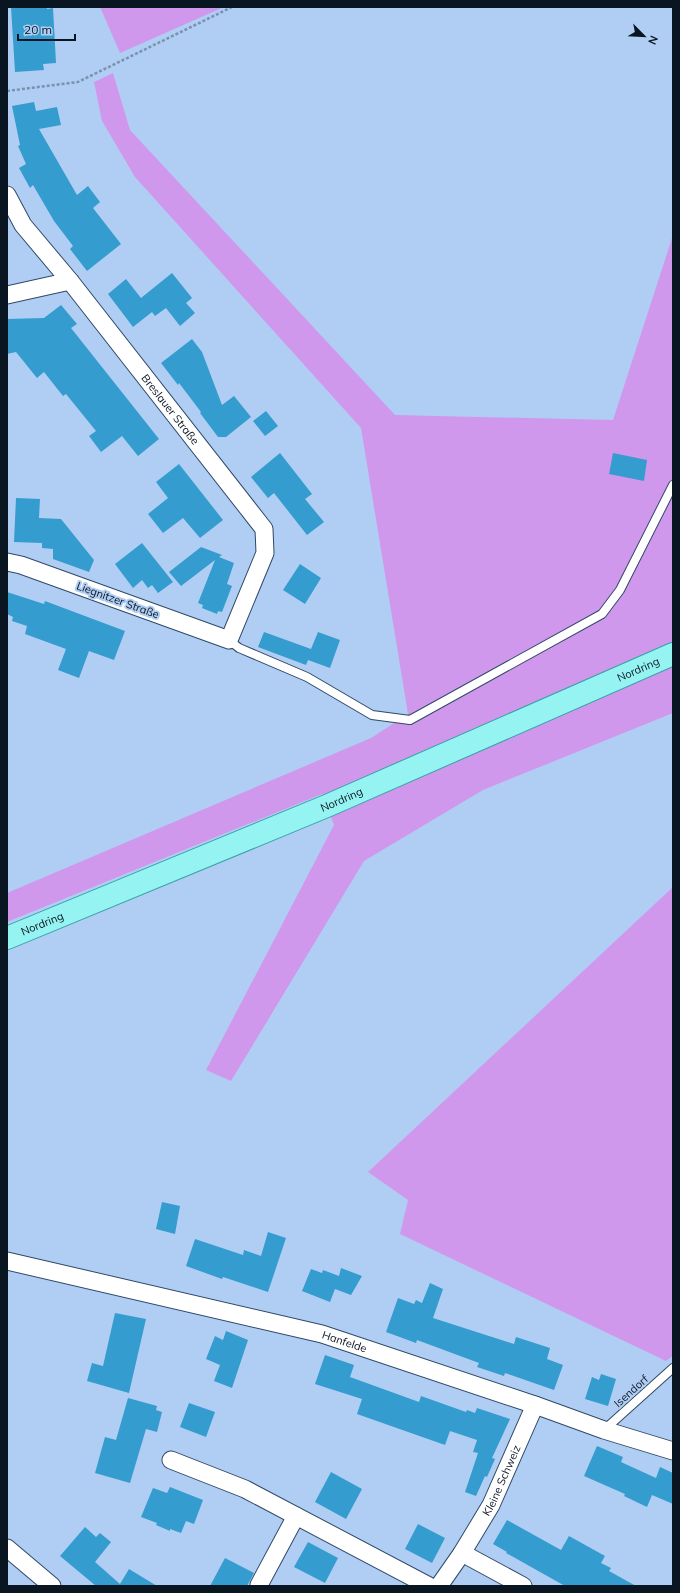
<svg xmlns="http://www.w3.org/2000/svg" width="680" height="1593" viewBox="0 0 680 1593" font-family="Mulish,sans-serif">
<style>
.green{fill:#d098ec}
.building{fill:#349cce}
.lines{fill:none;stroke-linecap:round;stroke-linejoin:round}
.service-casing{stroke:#2f4968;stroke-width:10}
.minor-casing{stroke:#2f4968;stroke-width:19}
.primary-casing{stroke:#36a1a4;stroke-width:24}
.path{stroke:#7a91af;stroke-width:2.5;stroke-dasharray:3 2;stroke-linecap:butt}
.service{stroke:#fff;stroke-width:8}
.minor{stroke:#fff;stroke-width:17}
.primary{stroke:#95f4f2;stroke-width:22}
.labels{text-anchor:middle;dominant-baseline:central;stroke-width:4;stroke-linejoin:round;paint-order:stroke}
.street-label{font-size:11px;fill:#0a1522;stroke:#b0cef3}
</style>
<rect width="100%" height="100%" fill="#b0cef3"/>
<path class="green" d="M 100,7 L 224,7 L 120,53 Z
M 113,73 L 130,130 L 395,415 L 613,420 L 673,235 L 673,713 L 483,790 L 364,861 L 231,1081 L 206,1070 L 334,825 L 322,794 L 7,922 L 7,893 L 371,738 L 408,714 L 361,428 L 135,177 L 102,121 L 94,82 Z
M 673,887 L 673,1356 L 666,1361 L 400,1234 L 408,1200 L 368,1172 Z"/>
<path class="building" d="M 11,7 L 47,7 L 47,9 L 53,8 L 56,63 L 43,64 L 44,70 L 15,72 Z
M 34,102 L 36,111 L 57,107 L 61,125 L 39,129 L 77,195 L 88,186 L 100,202 L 93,208 L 121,244 L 87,271 L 70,249 L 73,246 L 54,221 L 33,185 L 30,188 L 19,168 L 26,164 L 18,146 L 20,145 L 12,106 Z
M 172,273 L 192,298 L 186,303 L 195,313 L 180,326 L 166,308 L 155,316 L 152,312 L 133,327 L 108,294 L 126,279 L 141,298 Z
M 61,305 L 77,324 L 71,328 L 159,439 L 138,456 L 122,436 L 101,452 L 89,436 L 96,431 L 66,394 L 63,396 L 44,372 L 37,378 L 16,352 L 7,354 L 7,319 L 44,318 Z
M 192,339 L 202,352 L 222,405 L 234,396 L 251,417 L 226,437 L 218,437 L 200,413 L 201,412 L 179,383 L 178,385 L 161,363 Z
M 266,411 L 278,426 L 265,436 L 253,421 Z
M 280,453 L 312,494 L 305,499 L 324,522 L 307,535 L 274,493 L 268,498 L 251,477 Z
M 613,453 L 647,460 L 644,481 L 609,474 Z
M 179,464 L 223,520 L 200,538 L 183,518 L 163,533 L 148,514 L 168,498 L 156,482 Z
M 16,498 L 40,499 L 39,518 L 61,519 L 94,560 L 89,572 L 53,559 L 53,549 L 42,548 L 42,543 L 14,542 Z
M 142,543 L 173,582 L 158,593 L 152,585 L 148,588 L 142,580 L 133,588 L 115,564 Z
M 201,547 L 222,555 L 219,557 L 234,563 L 227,584 L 232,586 L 222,612 L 218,611 L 217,614 L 202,608 L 203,605 L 198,603 L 215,560 L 181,586 L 169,572 Z
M 300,564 L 321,578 L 305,604 L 283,590 Z
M 7,592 L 44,604 L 45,601 L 125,631 L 114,660 L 89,651 L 79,678 L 58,670 L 66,649 L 25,634 L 27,626 L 12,621 L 13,617 L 7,614 Z
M 264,632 L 311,649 L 318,632 L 340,640 L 330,668 L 308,660 L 306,665 L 258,647 Z
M 162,1202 L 180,1206 L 175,1234 L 156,1229 Z
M 268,1232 L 286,1238 L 268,1292 L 223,1277 L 222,1279 L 186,1266 L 195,1239 L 243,1255 L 244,1250 L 261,1256 Z
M 341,1268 L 362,1276 L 351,1295 L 335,1289 L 330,1302 L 302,1291 L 311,1269 L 322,1273 L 323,1270 L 339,1276 Z
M 430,1283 L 443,1289 L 433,1318 L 514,1344 L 516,1337 L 550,1348 L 547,1359 L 563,1365 L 554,1390 L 505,1373 L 504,1376 L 477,1367 L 479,1363 L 417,1340 L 416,1343 L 386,1332 L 398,1298 L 414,1304 L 416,1300 L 422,1303 Z
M 115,1313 L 146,1319 L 129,1393 L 87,1381 L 92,1363 L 103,1366 Z
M 226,1331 L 248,1340 L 232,1388 L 214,1381 L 220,1365 L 206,1359 L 215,1336 L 223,1340 Z
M 325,1355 L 354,1365 L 350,1377 L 419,1402 L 421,1396 L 466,1412 L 467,1410 L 475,1413 L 477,1408 L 510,1419 L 492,1458 L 495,1459 L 487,1477 L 485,1476 L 476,1496 L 465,1492 L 478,1453 L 473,1452 L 477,1440 L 450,1431 L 445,1445 L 357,1414 L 362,1399 L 315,1384 Z
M 601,1374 L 616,1379 L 608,1406 L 585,1399 L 592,1377 L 599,1380 Z
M 128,1398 L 157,1406 L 156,1410 L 162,1412 L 157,1432 L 146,1429 L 130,1483 L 95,1473 L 105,1437 L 116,1440 Z
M 189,1403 L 215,1412 L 206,1437 L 180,1427 Z
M 597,1446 L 623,1457 L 621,1462 L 656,1478 L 660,1467 L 673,1473 L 673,1504 L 652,1495 L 647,1507 L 624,1496 L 625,1494 L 584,1476 Z
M 331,1472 L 362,1489 L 346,1519 L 315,1502 Z
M 170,1487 L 203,1500 L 194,1524 L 186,1521 L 181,1533 L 170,1529 L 170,1531 L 156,1525 L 157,1523 L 141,1517 L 153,1488 L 167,1493 Z
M 507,1520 L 561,1550 L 569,1536 L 605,1556 L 601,1563 L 611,1568 L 609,1571 L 636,1586 L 565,1586 L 506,1553 L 507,1552 L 493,1544 Z
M 418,1524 L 445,1538 L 432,1563 L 405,1549 Z
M 85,1527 L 96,1537 L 100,1533 L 111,1542 L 95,1562 L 120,1584 L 129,1569 L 157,1586 L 96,1586 L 60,1556 Z
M 308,1542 L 338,1558 L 325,1583 L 294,1567 Z
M 225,1558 L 254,1573 L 247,1586 L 210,1586 Z"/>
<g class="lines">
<defs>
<path id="service" d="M 229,640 L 239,648 L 307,677 L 372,715 L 410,720 L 602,614 L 620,590 L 673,485
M 604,1430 L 673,1368"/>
<g id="minor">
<path id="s1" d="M 7,195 L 23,225 L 70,281 L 264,529 L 265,553 L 229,640 L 21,565 L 7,562"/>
<path d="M 7,295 L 70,281"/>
<path id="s2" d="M 7,1261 L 322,1334 L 535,1405 L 604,1430 L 673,1451"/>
<path d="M 171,1460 L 245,1489 L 429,1586"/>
<path d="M 7,1548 L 52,1586"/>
<path d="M 462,1553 L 523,1586"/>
<path d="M 259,1585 L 296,1516"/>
<path id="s3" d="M 439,1586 L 462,1553 L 491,1505 L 535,1405"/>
</g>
<g id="primary">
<path id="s4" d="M 7,938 L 329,805 L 673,654"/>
</g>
</defs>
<use href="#service" class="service-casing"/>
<use href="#minor" class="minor-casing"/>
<use href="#primary" class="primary-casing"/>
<path class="path" d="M 7,91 L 78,82 L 232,7"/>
<use href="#service" class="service"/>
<use href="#minor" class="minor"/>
<use href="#primary" class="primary"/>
</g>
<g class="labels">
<g class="street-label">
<text stroke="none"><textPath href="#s1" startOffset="270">Breslauer Straße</textPath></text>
<text transform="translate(118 600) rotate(20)">Liegnitzer Straße</text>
<text stroke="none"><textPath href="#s4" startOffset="686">Nordring</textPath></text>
<text stroke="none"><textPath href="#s4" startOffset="362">Nordring</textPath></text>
<text stroke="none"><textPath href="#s4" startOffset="38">Nordring</textPath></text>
<text stroke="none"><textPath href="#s2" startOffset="347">Hanfelde</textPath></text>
<text transform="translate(631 1391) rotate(-42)">Isendorf</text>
<text stroke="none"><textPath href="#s3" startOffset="123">Kleine Schweiz</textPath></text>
</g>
</g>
<rect width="680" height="1593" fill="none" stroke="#0a1522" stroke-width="16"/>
<g transform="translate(644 36) rotate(114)" stroke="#b0cef3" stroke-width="3" paint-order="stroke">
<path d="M0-3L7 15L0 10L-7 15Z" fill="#0a1522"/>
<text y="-6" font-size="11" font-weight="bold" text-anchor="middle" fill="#0a1522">N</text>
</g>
<path d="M18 34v6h57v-6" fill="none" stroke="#0a1522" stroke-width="2"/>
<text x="24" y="34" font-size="12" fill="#0a1522" stroke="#b0cef3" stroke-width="3" paint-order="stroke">20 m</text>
</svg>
